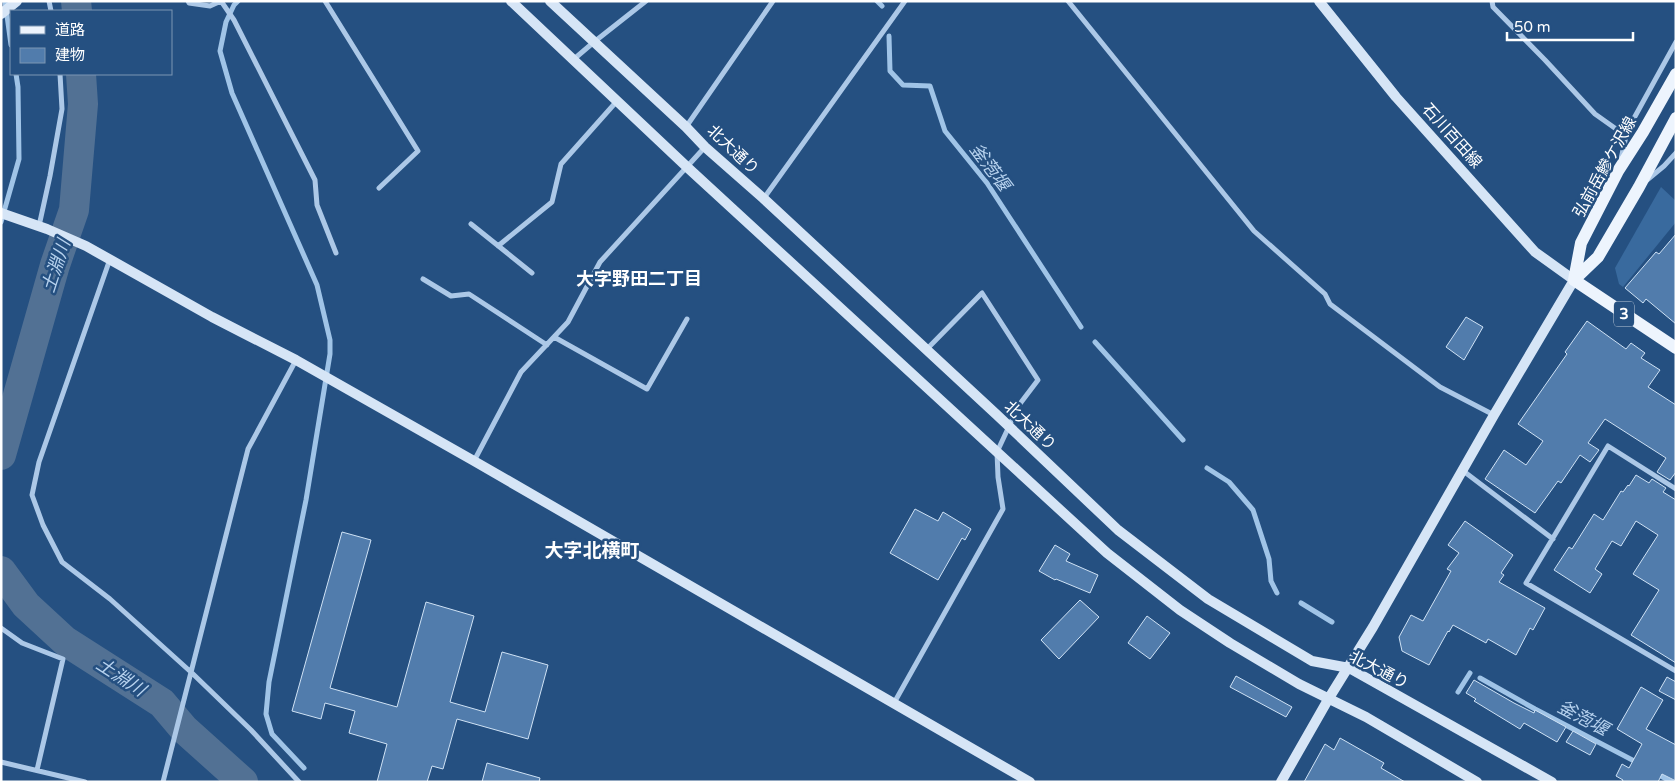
<svg xmlns="http://www.w3.org/2000/svg" width="1677" height="783" viewBox="0 0 1677 783" font-family="'Varela Round','Noto Sans JP',sans-serif">
<style>
.park{fill:#396a9e}
.lines{fill:none;stroke-linecap:round;stroke-linejoin:round}
.stream{stroke:#a0c4e7;stroke-width:5}
.river{stroke:#527194;stroke-width:30}
.building{fill:#517cac;stroke:#cfe2f5}
.street{stroke:#acc8e7;stroke-width:5}
.secondary{stroke:#d6e5f6;stroke-width:10}
.primary{stroke:#edf4fd;stroke-width:12}
.labels{text-anchor:middle;dominant-baseline:central;stroke-width:5;stroke-linejoin:round;paint-order:stroke}
.shield{fill:#255081;stroke:#becad9;stroke-width:1}
.shield-label{font-size:15px;font-weight:bold;fill:#fff}
.street-label{font-size:16px;fill:#fff;stroke:#255081}
.water-label{font-size:18px;font-style:italic;fill:#b7d2ee;stroke:#255081}
.neighbourhood-label{font-size:18px;font-weight:bold;fill:#fff;stroke:#255081}
.quarter-label{font-size:19px;font-weight:bold;fill:#fff;stroke:#255081}
</style>
<rect width="100%" height="100%" fill="#255081"/>
<path class="park" d="M 1661,187 L 1676,201 L 1676,222 L 1623,287 L 1619,284 L 1615,268 Z"/>
<g class="lines">
<path class="stream" d="M 5,1 L 11,45
M 238,1 L 234,5 L 226,22 L 220,51 L 232,93 L 317,285 L 330,340 L 330,354 L 306,500 L 269,682 L 266,714 L 272,734 L 304,768
M 877,1 L 882,6
M 889,36 L 890,71 L 903,85 L 930,86 L 945,131 L 987,183 L 1081,327
M 1,222 L 19,159 L 18,87 L 16,74
M 1095,342 L 1183,440
M 1207,468 L 1229,482 L 1253,510 L 1269,559 L 1271,581 L 1277,593
M 1301,603 L 1332,622
M 1480,678 L 1535,709 L 1638,763
M 1458,692 L 1470,673
M 1657,774 L 1672,782"/>
<path class="river" d="M 76,1 L 77,11
M 1,455 L 55,265 L 74,210 L 83,104 L 81,74
M 1,571 L 26,605 L 65,641 L 162,703 L 184,729 L 243,782"/>
</g>
<path class="building" d="M 1676,234 L 1676,324 L 1646,299 L 1643,303 L 1625,288 L 1656,252 L 1659,254 Z
M 1466,317 L 1483,327 L 1464,360 L 1446,347 Z
M 1587,321 L 1626,349 L 1631,343 L 1645,353 L 1641,358 L 1660,370 L 1648,387 L 1676,405 L 1676,472 L 1670,480 L 1657,472 L 1666,458 L 1605,419 L 1588,443 L 1599,450 L 1590,462 L 1580,455 L 1561,483 L 1558,481 L 1535,513 L 1485,479 L 1504,450 L 1526,465 L 1543,441 L 1518,424 L 1567,354 L 1565,352 Z
M 1636,475 L 1649,483 L 1652,479 L 1666,488 L 1663,492 L 1676,500 L 1676,663 L 1631,635 L 1659,590 L 1633,574 L 1658,535 L 1636,521 L 1621,546 L 1612,541 L 1595,569 L 1602,574 L 1590,593 L 1554,570 L 1569,547 L 1572,549 L 1594,514 L 1603,520 L 1621,491 L 1623,492 L 1628,485 L 1629,486 Z
M 915,509 L 938,521 L 943,512 L 971,529 L 965,540 L 962,538 L 938,580 L 890,553 Z
M 1465,521 L 1513,555 L 1501,573 L 1504,575 L 1499,582 L 1545,608 L 1533,630 L 1530,628 L 1516,655 L 1488,639 L 1486,643 L 1453,625 L 1449,632 L 1448,631 L 1429,665 L 1402,651 L 1399,637 L 1411,615 L 1423,621 L 1451,571 L 1447,569 L 1459,553 L 1448,545 Z
M 342,532 L 371,540 L 330,688 L 397,707 L 426,602 L 474,616 L 450,702 L 485,712 L 502,652 L 548,665 L 528,739 L 457,719 L 443,769 L 432,766 L 427,782 L 377,782 L 387,744 L 349,733 L 355,711 L 325,703 L 321,719 L 292,711 Z
M 1055,545 L 1070,554 L 1066,561 L 1098,575 L 1090,593 L 1056,579 L 1055,580 L 1039,571 Z
M 1080,600 L 1099,617 L 1059,659 L 1041,640 Z
M 1147,616 L 1170,633 L 1150,659 L 1128,643 Z
M 1236,676 L 1292,707 L 1286,717 L 1230,687 Z
M 1667,677 L 1676,682 L 1676,700 L 1659,691 Z
M 1474,680 L 1514,703 L 1534,713 L 1535,710 L 1566,727 L 1557,742 L 1524,723 L 1520,729 L 1474,701 L 1476,699 L 1466,693 Z
M 1641,687 L 1663,700 L 1646,729 L 1676,745 L 1676,781 L 1662,774 L 1658,782 L 1622,782 L 1623,780 L 1616,776 L 1622,764 L 1629,768 L 1642,744 L 1617,729 Z
M 1573,731 L 1596,744 L 1590,755 L 1566,742 Z
M 1340,738 L 1384,763 L 1381,768 L 1405,782 L 1304,782 L 1325,744 L 1334,750 Z
M 487,763 L 540,778 L 539,782 L 482,782 Z"/>
<g class="lines">
<path class="street" d="M 49,1 L 51,11
M 188,1 L 189,3 L 210,6 L 221,1
M 221,1 L 234,20 L 315,180 L 317,205 L 336,253
M 325,1 L 418,151 L 379,188
M 1068,1 L 1254,231 L 1325,294 L 1330,304 L 1440,387 L 1494,415
M 1492,1 L 1493,7 L 1545,60 L 1595,114 L 1626,136
M 574,59 L 594,42 L 646,1
M 686,127 L 773,1
M 1621,159 L 1626,136 L 1633,120 L 1676,42
M 1647,180 L 1664,166 L 1676,153
M 764,198 L 905,1
M 471,224 L 532,273
M 39,226 L 50,176 L 62,109 L 60,74
M 498,246 L 552,202 L 561,164 L 617,101
M 110,259 L 39,462 L 32,495 L 43,525 L 62,562 L 110,599 L 192,673 L 251,730 L 299,782
M 423,279 L 451,296 L 469,294 L 547,345
M 554,337 L 647,389 L 687,319
M 474,461 L 521,372 L 568,322 L 600,262 L 705,147
M 1462,470 L 1553,539
M 1676,489 L 1608,446 L 1526,583 L 1676,671
M 1,628 L 22,643 L 63,659 L 37,770
M 894,703 L 1003,509 L 998,477 L 997,452 L 1019,405 L 1038,380 L 982,293 L 926,350
M 1,762 L 85,782
M 163,782 L 248,449 L 296,360"/>
<path class="secondary" d="M 511,1 L 687,167 L 1107,553 L 1180,610 L 1230,643 L 1299,684 L 1366,717 L 1477,782
M 550,1 L 686,127 L 705,147 L 763,198 L 997,415 L 1118,530 L 1208,599 L 1312,661 L 1349,668 L 1552,782
M 1,14 L 17,1
M 1,213 L 47,229 L 86,246 L 212,317 L 296,360 L 474,461 L 1030,782
M 1281,782 L 1329,698 L 1373,627 L 1494,415 L 1574,280 L 1535,252 L 1396,97 L 1319,1"/>
<path class="primary" d="M 1574,280 L 1581,243 L 1618,171 L 1643,132 L 1676,74
M 1574,280 L 1598,257 L 1639,187 L 1676,118
M 1574,280 L 1676,348"/>
</g>
<g class="labels">
<rect class="shield" x="1614" y="301.5" width="20" height="25" rx="4"/>
<g class="shield-label">
<text x="1624" y="314">3</text>
</g>
<g class="street-label">
<text transform="translate(1452 136) rotate(48)">石川百田線</text>
<text transform="translate(733 150) rotate(43)">北大通り</text>
<text transform="translate(1605 167) rotate(-61)">弘前岳鰺ケ沢線</text>
<text transform="translate(1030 426) rotate(43)">北大通り</text>
<text transform="translate(1379 670) rotate(27)">北大通り</text>
</g>
<g class="water-label">
<text transform="translate(990 167) rotate(53)">釜萢堰</text>
<text transform="translate(56 266) rotate(-72)">土淵川</text>
<text transform="translate(121 677) rotate(33)">土淵川</text>
<text transform="translate(1583 718) rotate(28)">釜萢堰</text>
</g>
<g class="neighbourhood-label">
<text x="639" y="279">大字野田二丁目</text>
</g>
<g class="quarter-label">
<text x="592" y="551">大字北横町</text>
</g>
</g>
<rect width="1677" height="783" fill="none" stroke="#ffffff" stroke-width="5"/>
<rect x="10" y="10" width="162" height="65" fill="#255081" stroke="#7c96b3"/>
<rect x="20" y="26" width="25" height="8" fill="#edf4fd" stroke="#7c96b3"/>
<text x="55" y="35" font-size="15" fill="#ffffff">道路</text>
<rect x="20" y="48" width="25" height="15" fill="#517cac" stroke="#7c96b3"/>
<text x="55" y="60" font-size="15" fill="#ffffff">建物</text>
<path d="M1507 32v8h126v-8" fill="none" stroke="#ffffff" stroke-width="2.5"/>
<text x="1514" y="32" font-size="15" fill="#ffffff" stroke="#255081" stroke-width="4" paint-order="stroke">50 m</text>
</svg>
